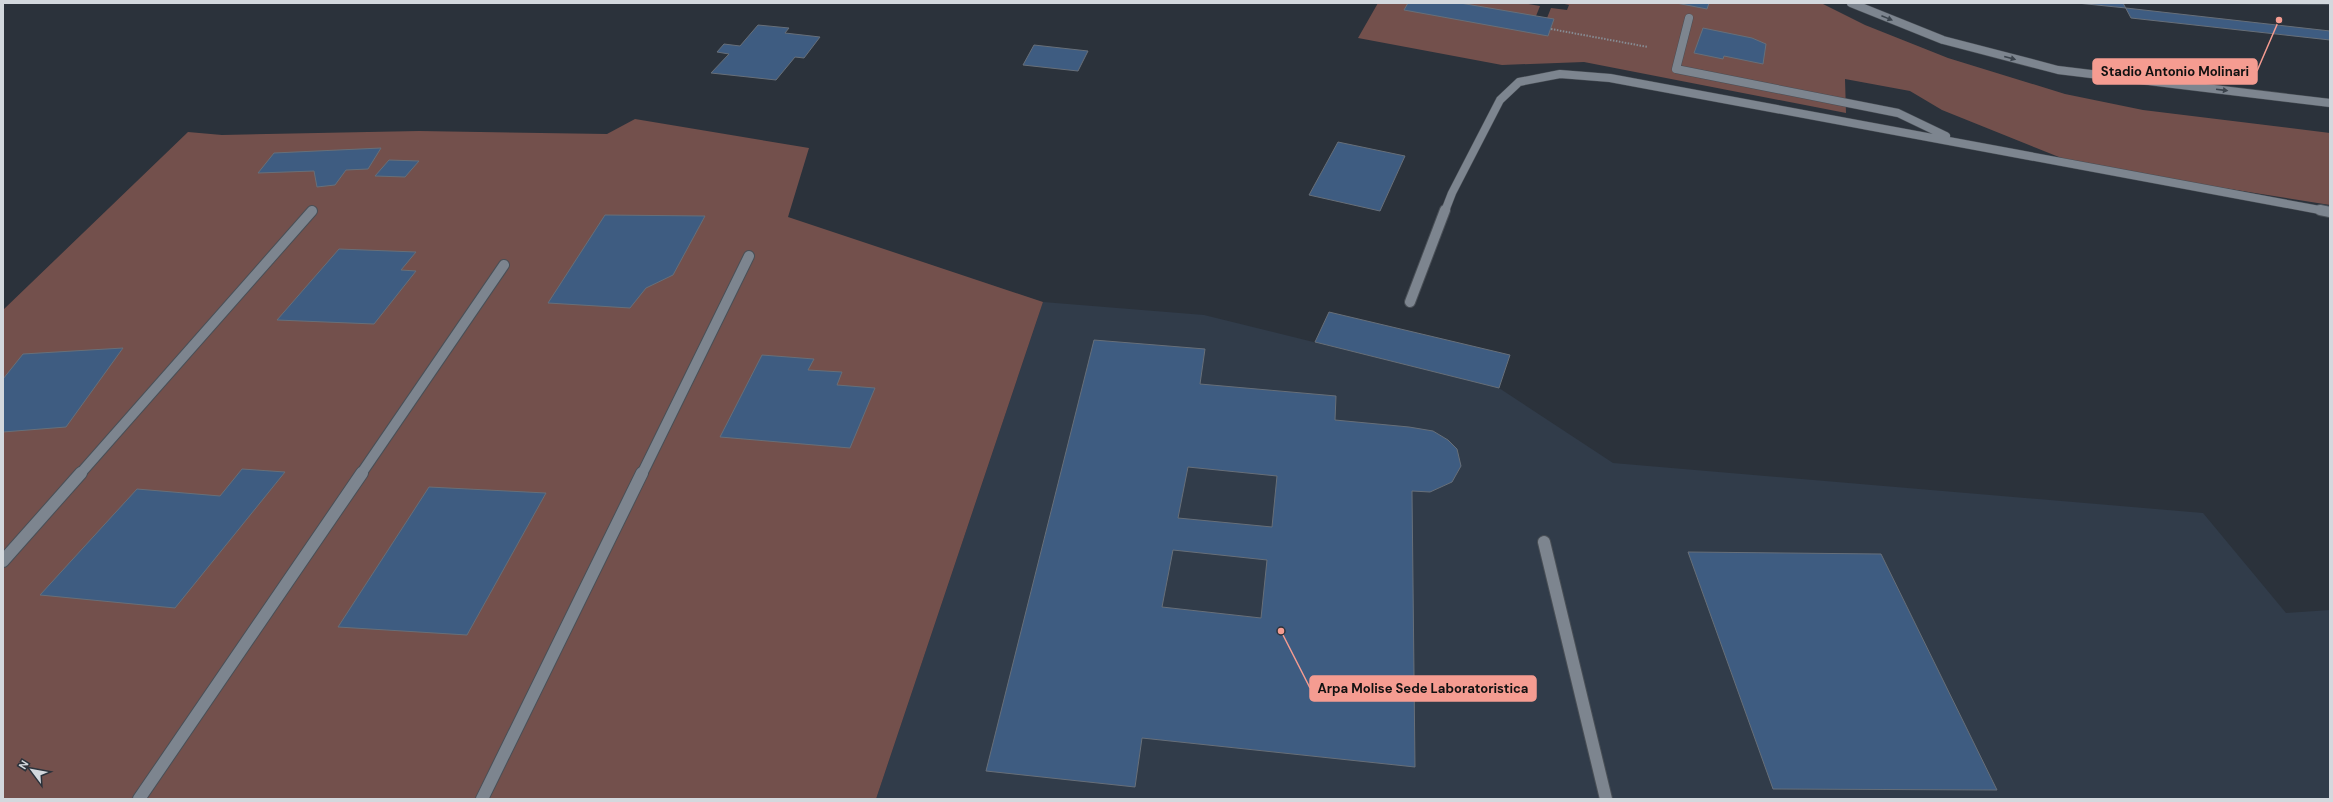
<svg xmlns="http://www.w3.org/2000/svg" width="2333" height="802" viewBox="0 0 2333 802" font-family="'DM Sans',sans-serif">
<style>
.built{fill:#313c4a}
.green{fill:#73504c}
.building{fill:#3e5c81;stroke:#676f79;fill-rule:evenodd}
.lines{fill:none;stroke-linecap:round;stroke-linejoin:round}
.lane-far2-casing{stroke:#494f56;stroke-width:9}
.lane-far1-casing{stroke:#494f56;stroke-width:12}
.lane-casing{stroke:#494f56;stroke-width:14}
.street-casing{stroke:#494f56;stroke-width:9}
.path{stroke:#878c93;stroke-width:2;stroke-dasharray:1.5 1.5;stroke-linecap:butt}
.lane-far2{stroke:#7d858f;stroke-width:8}
.lane-far1{stroke:#7d858f;stroke-width:10}
.lane{stroke:#7d858f;stroke-width:12}
.street{stroke:#7d858f;stroke-width:8}
.oneway{fill:#3b434c}
.leader{fill:none;stroke:#f59c91;stroke-width:1.5}
.callout-dot{fill:#f59c91;stroke:#2b323b;stroke-width:1.5}
.callout{fill:#f59c91;stroke:#f59c91;stroke-width:1.5}
.callout-label{font-size:13px;text-anchor:middle;font-weight:bold;fill:#111}
</style>
<rect width="100%" height="100%" fill="#2b323b"/>
<path class="built" d="M 1043,302 L 1204,315 L 1499,388 L 1613,463 L 2203,513 L 2286,613 L 2330,610 L 2330,799 L 876,799 Z"/>
<path class="green" d="M 1378,3 L 1523,3 L 1540,6 L 1536,16 L 1547,18 L 1551,8 L 1567,10 L 1569,5 L 1560,3 L 1821,3 L 1865,25 L 1948,58 L 2065,94 L 2143,110 L 2330,133 L 2330,205 L 2079,165 L 1942,110 L 1910,91 L 1845,79 L 1846,113 L 1584,62 L 1502,65 L 1358,38 Z
M 635,119 L 809,148 L 788,217 L 1043,302 L 876,799 L 3,799 L 3,310 L 188,132 L 222,135 L 419,131 L 607,134 Z"/>
<path class="building" d="M 1408,3 L 1460,3 L 1554,19 L 1548,36 L 1404,10 Z
M 1676,3 L 1709,3 L 1707,9 Z
M 2077,3 L 2330,3 L 2330,31 L 2126,8 Z
M 2123,3 L 2330,4 L 2330,40 L 2131,18 Z
M 758,25 L 789,28 L 785,33 L 820,37 L 804,58 L 795,57 L 776,80 L 711,73 L 729,54 L 717,52 L 724,44 L 740,46 Z
M 1703,28 L 1752,38 L 1766,44 L 1763,64 L 1724,56 L 1723,59 L 1694,53 Z
M 1034,45 L 1088,51 L 1078,71 L 1023,65 Z
M 1338,142 L 1405,156 L 1380,211 L 1309,195 Z
M 381,148 L 368,169 L 346,170 L 335,185 L 317,187 L 314,171 L 258,173 L 274,153 Z
M 389,160 L 419,161 L 405,177 L 375,176 Z
M 605,215 L 705,216 L 673,275 L 646,288 L 630,308 L 548,303 Z
M 339,249 L 416,252 L 401,270 L 416,271 L 374,324 L 277,320 Z
M 1329,312 L 1510,355 L 1499,388 L 1315,342 Z
M 1094,340 L 1205,349 L 1200,384 L 1336,396 L 1335,420 L 1409,427 L 1433,431 L 1448,440 L 1457,449 L 1461,466 L 1452,482 L 1430,492 L 1412,491 L 1415,767 L 1142,738 L 1135,787 L 986,771 ZM 1188,467 L 1277,476 L 1272,527 L 1178,518 ZM 1173,550 L 1267,560 L 1261,618 L 1162,607 Z
M 123,348 L 66,427 L 3,432 L 3,379 L 23,354 Z
M 762,355 L 814,359 L 808,370 L 842,372 L 837,385 L 875,388 L 850,448 L 720,437 Z
M 242,469 L 285,472 L 175,608 L 40,595 L 137,489 L 220,496 Z
M 429,487 L 546,493 L 467,635 L 338,627 Z
M 1688,552 L 1881,554 L 1997,790 L 1773,789 Z"/>
<g class="lines">
<defs>
<path id="lane-far2" d="M 1689,18 L 1676,69 L 1898,113 L 1946,136
M 1445,211 L 1452,193 L 1500,100 L 1519,82 L 1560,74 L 1610,78 L 2325,211"/>
<path id="lane-far1" d="M 2320,210 L 2330,212
M 1410,302 L 1445,210
M 80,474 L 312,211
M 361,474 L 504,265
M 642,474 L 749,256"/>
<path id="lane" d="M 1544,542 L 1606,799
M 3,561 L 81,473
M 139,799 L 362,473
M 482,799 L 642,473"/>
<path id="street" d="M 1851,3 L 1943,40 L 2058,70 L 2330,103"/>
</defs>
<use href="#lane-far2" class="lane-far2-casing"/>
<use href="#lane-far1" class="lane-far1-casing"/>
<use href="#lane" class="lane-casing"/>
<use href="#street" class="street-casing"/>
<path class="path" d="M 1551,29 L 1648,47"/>
<use href="#lane-far2" class="lane-far2"/>
<use href="#lane-far1" class="lane-far1"/>
<use href="#lane" class="lane"/>
<use href="#street" class="street"/>
</g>
<defs><path id="oneway-solid" d="M-6-.8H1V-3.2L6.5 0L1 3.2V.8H-6Z"/></defs>
<g class="oneway">
<use href="#oneway-solid" transform="translate(1887 18) rotate(22)"/>
<use href="#oneway-solid" transform="translate(2010 58) rotate(15)"/>
<use href="#oneway-solid" transform="translate(2222 90) rotate(7)"/>
</g>
<path class="leader" d="M2279 20L2257 71M1281 631L1310 688"/>
<g class="callout-dot">
<circle cx="2279" cy="20" r="4"/>
<circle cx="1281" cy="631" r="4"/>
</g>
<g class="callout">
<rect x="2093" y="59" width="164" height="25" rx="4"/>
<rect x="1310" y="676" width="226" height="25" rx="4"/>
</g>
<g class="callout-label">
<text x="2175" y="76">Stadio Antonio Molinari</text>
<text x="1423" y="693">Arpa Molise Sede Laboratoristica</text>
</g>
<rect width="2333" height="802" fill="none" stroke="#d3d8dd" stroke-width="8"/>
<g transform="translate(32 770) rotate(302)" stroke="#2b323b" stroke-width="3" paint-order="stroke">
<path d="M0-3L7 15L0 10L-7 15Z" fill="#d3d8dd"/>
<text y="-6" font-size="11" font-weight="bold" text-anchor="middle" fill="#d3d8dd">N</text>
</g>
</svg>
